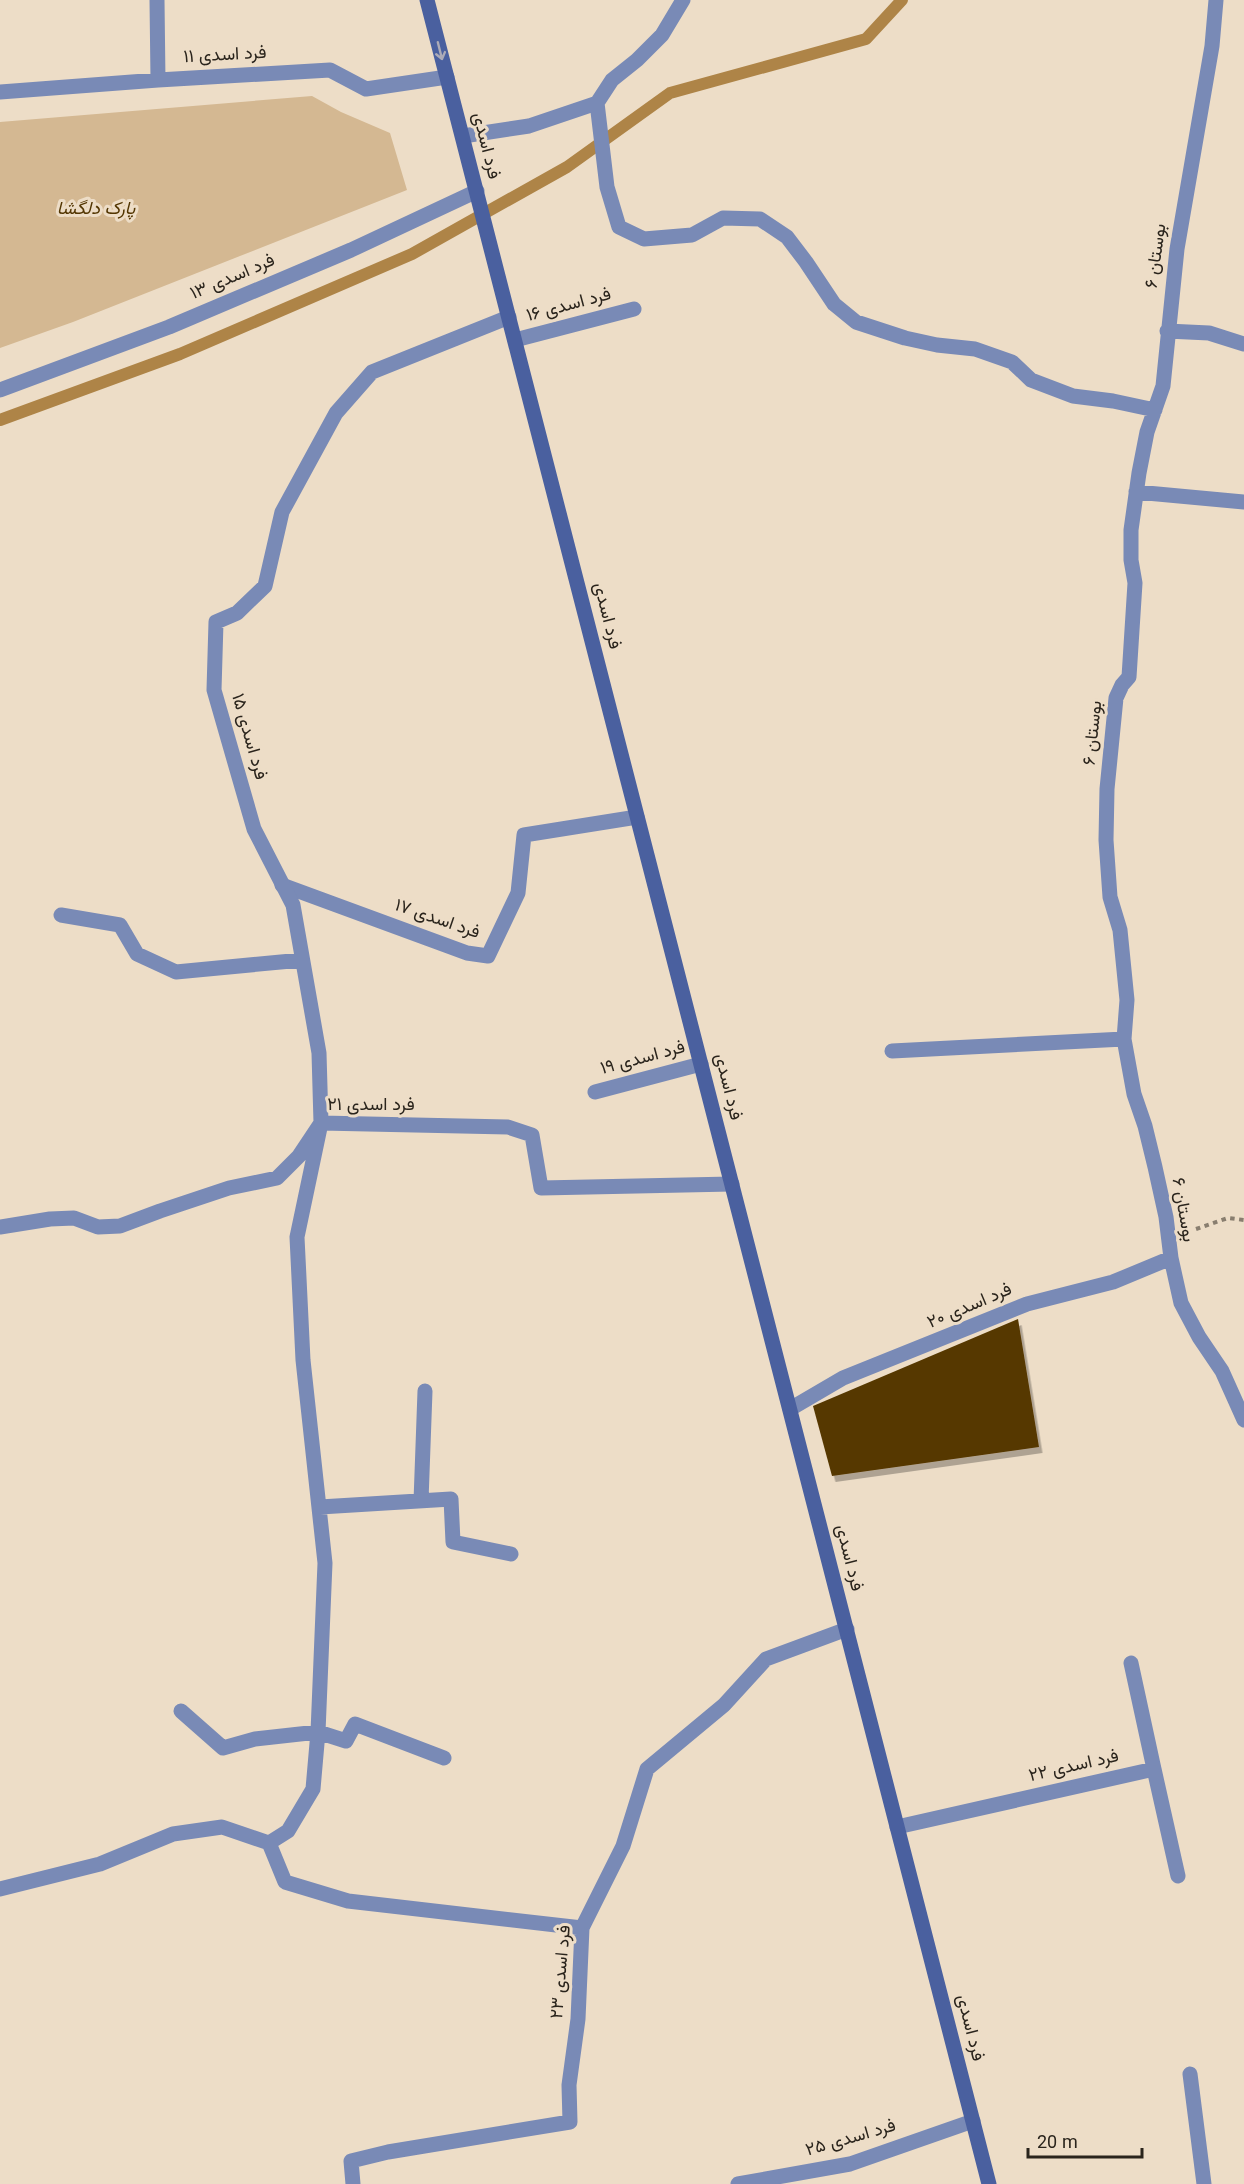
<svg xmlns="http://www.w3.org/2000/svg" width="1244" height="2184" viewBox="0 0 1244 2184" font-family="Georgia,Vazirmatn,serif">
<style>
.green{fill:#d4b892}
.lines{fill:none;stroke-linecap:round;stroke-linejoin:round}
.stream{stroke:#ae8447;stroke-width:12}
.building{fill:#563804;filter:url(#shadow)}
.path{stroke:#897e6f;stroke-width:4;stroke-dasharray:4.5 4.5;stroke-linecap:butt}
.service{stroke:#798ab6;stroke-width:15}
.minor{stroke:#798ab6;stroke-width:15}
.secondary{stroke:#4a609f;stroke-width:15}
.oneway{stroke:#acabb7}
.labels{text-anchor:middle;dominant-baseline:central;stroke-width:6;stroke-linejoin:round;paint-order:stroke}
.street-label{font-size:18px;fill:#2a241c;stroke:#edddc7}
.park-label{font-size:18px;font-style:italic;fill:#533602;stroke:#edddc7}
</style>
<defs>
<filter id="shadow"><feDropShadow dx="3.5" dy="6" stdDeviation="0" flood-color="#0004"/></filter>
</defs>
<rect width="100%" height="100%" fill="#edddc7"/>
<path class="green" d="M 312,96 L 341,112 L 390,133 L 407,190 L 73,322 L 0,348 L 0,122 Z"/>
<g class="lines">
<path class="stream" d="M 0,420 L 180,354 L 412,254 L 567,167 L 670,93 L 866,39 L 902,0"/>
</g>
<path class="building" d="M 1018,1319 L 1039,1447 L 832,1476 L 813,1406 Z"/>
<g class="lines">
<path class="path" d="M 1196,1229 L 1228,1218 L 1244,1220"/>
<path class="service" d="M 282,885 L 467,953 L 488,956 L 518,893 L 524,835 L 637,817
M 595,1092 L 701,1064
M 738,2184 L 850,2164 L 973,2121"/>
<path class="minor" d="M 157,0 L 158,80
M 1216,0 L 1212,46 L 1177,249 L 1163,386 L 1147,432 L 1139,473 L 1131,530 L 1131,560 L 1135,583 L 1129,677 L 1122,685 L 1116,698 L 1107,789 L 1106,840 L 1110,897 L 1120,930 L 1127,1000 L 1124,1039 L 1134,1094 L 1145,1126 L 1155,1167 L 1166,1217 L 1171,1258 L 1181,1303 L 1199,1337 L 1222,1371 L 1244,1420
M 0,92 L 158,80 L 330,70 L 366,89 L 447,77
M 597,103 L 607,187 L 619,227 L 644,239 L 692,235 L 723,218 L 760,219 L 787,237 L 806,262 L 834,304 L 856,322 L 905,338 L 937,345 L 975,349 L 1012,362 L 1031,380 L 1073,396 L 1113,401 L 1155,410
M 463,136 L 529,126 L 597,103 L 612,80 L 637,60 L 662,35 L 683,0
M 1167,331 L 1209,333 L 1244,344
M 515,340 L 634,309
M 0,390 L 169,327 L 351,250 L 477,191
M 1136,492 L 1244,502
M 61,915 L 120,925 L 137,954 L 176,972 L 302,960
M 892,1051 L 1124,1039
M 0,1227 L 50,1219 L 74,1218 L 98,1227 L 120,1226 L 160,1211 L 229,1188 L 277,1178 L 299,1156 L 321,1123 L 508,1127 L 532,1135 L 541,1188 L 732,1184
M 790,1409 L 843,1378 L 1027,1304 L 1113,1282 L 1171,1258
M 421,1501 L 425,1391
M 320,1507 L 451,1499 L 453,1542 L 511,1554
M 1131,1663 L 1154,1769
M 181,1711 L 223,1748 L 255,1739 L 318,1732 L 346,1741 L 355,1724 L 444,1758
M 897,1827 L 1154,1769 L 1178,1876
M 269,1843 L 285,1882 L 348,1901 L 582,1928
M 0,1889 L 100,1864 L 173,1834 L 222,1827 L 269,1843 L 288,1831 L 313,1789 L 318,1732 L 325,1563 L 303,1360 L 297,1237 L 321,1123 L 319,1053 L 293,905 L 254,829 L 214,690 L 216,622 L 237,613 L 265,586 L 282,512 L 336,413 L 372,372 L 509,317
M 1190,2074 L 1204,2184
M 353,2184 L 351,2161 L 388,2152 L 570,2122 L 569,2085 L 578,2019 L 582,1928 L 623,1846 L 647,1769 L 724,1705 L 766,1659 L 847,1629"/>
<path class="secondary" d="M 427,0 L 989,2184"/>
</g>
<defs><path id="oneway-shaft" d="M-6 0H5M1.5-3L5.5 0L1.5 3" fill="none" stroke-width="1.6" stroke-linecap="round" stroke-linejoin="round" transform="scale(1.5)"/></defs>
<use class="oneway" href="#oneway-shaft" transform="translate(440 51) rotate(76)"/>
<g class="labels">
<g class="street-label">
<text transform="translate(225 56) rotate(-3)">فرد اسدی ۱۱</text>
<text transform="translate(485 146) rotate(76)">فرد اسدی</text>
<text transform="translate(1157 256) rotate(-82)">بوستان ۶</text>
<text transform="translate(233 278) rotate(-23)">فرد اسدی ۱۳</text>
<text transform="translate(569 306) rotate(-15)">فرد اسدی ۱۶</text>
<text transform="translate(606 616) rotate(76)">فرد اسدی</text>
<text transform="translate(1094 733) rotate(-84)">بوستان ۶</text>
<text transform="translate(248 737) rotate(74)">فرد اسدی ۱۵</text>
<text transform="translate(437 920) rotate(19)">فرد اسدی ۱۷</text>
<text transform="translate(643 1059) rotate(-15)">فرد اسدی ۱۹</text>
<text transform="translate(727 1087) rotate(76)">فرد اسدی</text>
<text x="371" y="1106">فرد اسدی ۲۱</text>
<text transform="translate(1182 1210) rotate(80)">بوستان ۶</text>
<text transform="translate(970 1307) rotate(-23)">فرد اسدی ۲۰</text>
<text transform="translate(848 1558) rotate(76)">فرد اسدی</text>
<text transform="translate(1074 1767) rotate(-13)">فرد اسدی ۲۲</text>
<text transform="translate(562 1972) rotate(-85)">فرد اسدی ۲۳</text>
<text transform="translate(969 2028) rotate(76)">فرد اسدی</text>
<text transform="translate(851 2139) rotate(-16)">فرد اسدی ۲۵</text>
</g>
<g class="park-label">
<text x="96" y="210">پارک دلگشا</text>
</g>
</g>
<path d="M1028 2148v9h114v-9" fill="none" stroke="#2a241c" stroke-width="3"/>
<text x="1037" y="2148" font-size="18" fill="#2a241c" stroke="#edddc7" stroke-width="4.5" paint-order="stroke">20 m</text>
</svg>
